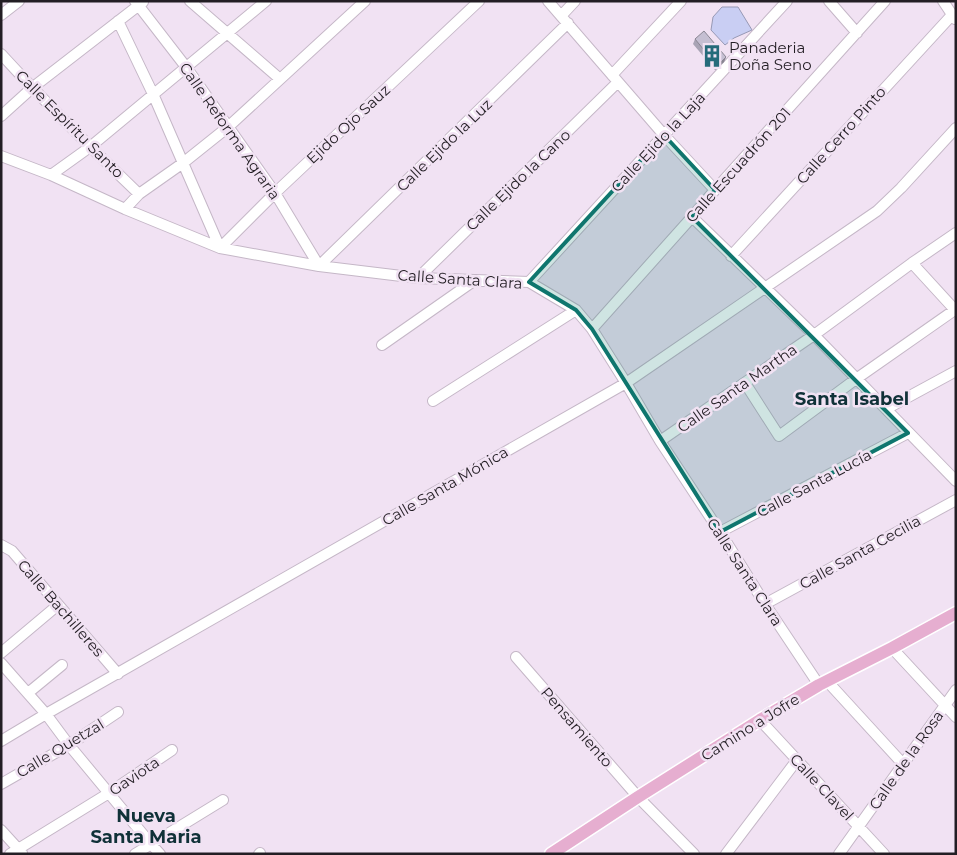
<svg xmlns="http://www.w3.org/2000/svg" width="957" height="855" viewBox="0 0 957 855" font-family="Montserrat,sans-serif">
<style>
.water{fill:#c9cef3;stroke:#9799b5}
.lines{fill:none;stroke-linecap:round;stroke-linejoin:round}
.minor-casing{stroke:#c5b7c7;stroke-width:12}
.major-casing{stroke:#fff;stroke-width:15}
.minor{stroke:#fff;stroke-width:10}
.major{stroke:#e6aed0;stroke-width:12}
.wall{fill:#a9a4b5}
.shaded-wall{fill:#8a8693}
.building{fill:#c5bfd2;stroke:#8a8693}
.marked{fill:#0f766e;fill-opacity:0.2;stroke:#0f766e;stroke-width:4;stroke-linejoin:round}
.labels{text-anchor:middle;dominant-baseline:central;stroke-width:5;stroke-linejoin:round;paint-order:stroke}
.poi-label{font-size:15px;fill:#231e24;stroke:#f1e2f3;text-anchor:start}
.street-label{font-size:15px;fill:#231e24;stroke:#f1e2f3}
.quarter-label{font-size:18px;font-weight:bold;fill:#103138;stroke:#f1e2f3}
</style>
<rect width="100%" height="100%" fill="#f1e2f3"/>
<path class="water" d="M 722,7 L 738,7 L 752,30 L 734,38 L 725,45 L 711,30 L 713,17 Z"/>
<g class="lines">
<defs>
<path id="minor" d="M 135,1 L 186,67 L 275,193 L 319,266 L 568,23
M 190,1 L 280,79
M 548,1 L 664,135 L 715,190
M 829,1 L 857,33
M 943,1 L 955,19
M 1,15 L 19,1
M 561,16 L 575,1
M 118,21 L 153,94 L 220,248 L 275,193 L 479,1
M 1,54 C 45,102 91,148 139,194
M 612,75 L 681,1
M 1,116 L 32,88 L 143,2
M 1,156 L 51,175 L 125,209 L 220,248 L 319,266 L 418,278 L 529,282 L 576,310 L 592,329 L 626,383 L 660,441 L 720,532 L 765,604 L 819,685
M 51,175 L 90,147 L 266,1
M 125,209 L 139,194 L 183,163 L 228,127 L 365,1
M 692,217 L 814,335 L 956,481
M 731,256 L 952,15
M 912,263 L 956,311
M 418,278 L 618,82
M 529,282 L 787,1
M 592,329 L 692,217 L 715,190 L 885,1
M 382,345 L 475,280
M 745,383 L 779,436 L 856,379 L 956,309
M 433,401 L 576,310
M 886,409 L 956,371
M 660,441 L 814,335 L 912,263 L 956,233
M 720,532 L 908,433
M 1,545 L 12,551 L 118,674
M 765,604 L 956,500
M 892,648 L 956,717
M 1,653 L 58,605
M 516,657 L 638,797 L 694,854
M 1,663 L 46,714 L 69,745 L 151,844 L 160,854
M 827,681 L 903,764
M 28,693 L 62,665
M 760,720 L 884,854
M 1,741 L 46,714 L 626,383 L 877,211 L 901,188 L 956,128
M 1,784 L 69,745 L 118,712
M 1,830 L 22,853
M 10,854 L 109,793 L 172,750
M 135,854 L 223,800
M 259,854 L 260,853
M 726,854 L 797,760
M 839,854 L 956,690"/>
<path id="major" d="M 551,854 L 638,797 L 760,720 L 819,685 L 892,648 L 956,613"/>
</defs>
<use href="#minor" class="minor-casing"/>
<use href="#major" class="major-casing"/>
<use href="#minor" class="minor"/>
<use href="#major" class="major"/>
</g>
<path class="wall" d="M 695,39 L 726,57 L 724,62 L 715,70 L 693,44 Z"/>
<path class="shaded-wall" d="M 726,57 L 724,62 L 715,70 L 717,66 Z"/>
<path class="building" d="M 704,31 L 726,57 L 717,66 L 695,39 Z"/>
<path class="marked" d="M 664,135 L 715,190 L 692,217 L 908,433 L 720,532 L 592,329 L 576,310 L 529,282 Z"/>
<defs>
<symbol id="building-bare" viewBox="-9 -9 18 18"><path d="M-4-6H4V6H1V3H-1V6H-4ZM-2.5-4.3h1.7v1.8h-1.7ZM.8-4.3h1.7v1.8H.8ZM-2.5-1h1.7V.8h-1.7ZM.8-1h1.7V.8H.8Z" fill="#256b7a" stroke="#f1e2f3" stroke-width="2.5" paint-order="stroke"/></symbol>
</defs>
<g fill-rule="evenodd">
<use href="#building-bare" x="696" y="40" width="32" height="32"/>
</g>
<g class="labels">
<g class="poi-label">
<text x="729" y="47">Panaderia<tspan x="729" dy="17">Doña Seno</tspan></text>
</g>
<g class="street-label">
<text transform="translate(70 124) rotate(45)">Calle Espíritu Santo</text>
<text transform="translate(348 124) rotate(-43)">Ejido Ojo Sauz</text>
<text transform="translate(230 131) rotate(55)">Calle Reforma Agraria</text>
<text transform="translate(841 135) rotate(-48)">Calle Cerro Pinto</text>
<text transform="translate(658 142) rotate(-47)">Calle Ejido la Laja</text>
<text transform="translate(444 145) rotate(-44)">Calle Ejido la Luz</text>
<text transform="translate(738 165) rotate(-48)">Calle Escuadrón 201</text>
<text transform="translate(518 180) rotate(-44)">Calle Ejido la Cano</text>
<text transform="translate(460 279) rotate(4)">Calle Santa Clara</text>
<text transform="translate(737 388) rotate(-35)">Calle Santa Martha</text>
<text transform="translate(814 483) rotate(-28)">Calle Santa Lucía</text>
<text transform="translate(445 486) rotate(-30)">Calle Santa Mónica</text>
<text transform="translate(860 552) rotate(-29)">Calle Santa Cecilia</text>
<text transform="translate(745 572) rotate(57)">Calle Santa Clara</text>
<text transform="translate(61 608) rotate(49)">Calle Bachilleres</text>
<text transform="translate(577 727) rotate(49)">Pensamiento</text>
<text transform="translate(750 727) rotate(-32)">Camino a Jofre</text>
<text transform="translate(60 748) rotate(-31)">Calle Quetzal</text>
<text transform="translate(906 760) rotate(-55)">Calle de la Rosa</text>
<text transform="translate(134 776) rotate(-34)">Gaviota</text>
<text transform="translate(822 787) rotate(47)">Calle Clavel</text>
</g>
<g class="quarter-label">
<text x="852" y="399">Santa Isabel</text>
<text x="146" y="816">Nueva<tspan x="146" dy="21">Santa Maria</tspan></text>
</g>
</g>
<rect width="957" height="855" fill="none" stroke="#231e24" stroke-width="5"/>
</svg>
